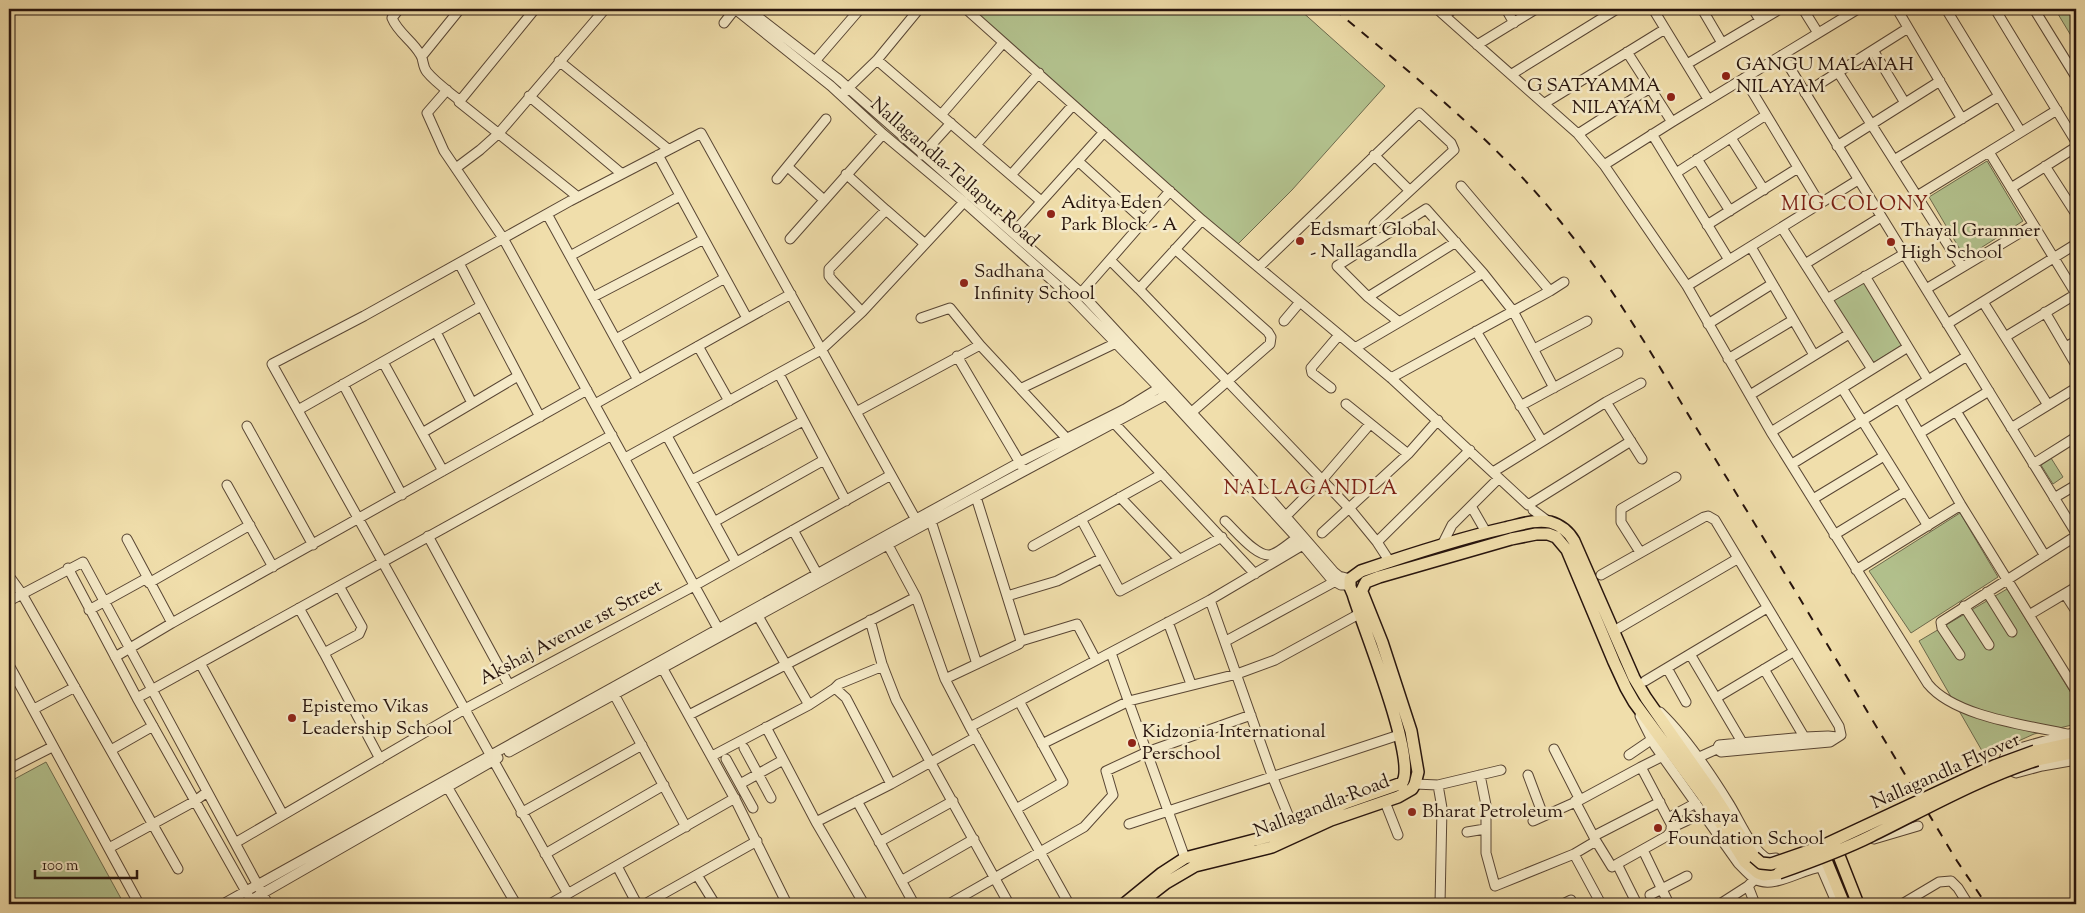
<svg xmlns="http://www.w3.org/2000/svg" width="2085" height="913" viewBox="0 0 2085 913" font-family="'Sorts Mill Goudy',serif">
<style>
.green{fill:#b3c28e;stroke:#6d6b4e}
.lines{fill:none;stroke-linecap:round;stroke-linejoin:round}
.minor-casing{stroke:#594634;stroke-width:11}
.major-casing{stroke:#27140d;stroke-width:14}
.minor{stroke:#f5eac8;stroke-width:9}
.major{stroke:#f0deab;stroke-width:11}
.rail{stroke:#27140d;stroke-width:2;stroke-dasharray:9 9;stroke-linecap:butt}
.major-bridge-casing{stroke:#27140d;stroke-width:14;stroke-linecap:butt}
.major-bridge{stroke:#f0deab;stroke-width:11}
.poi-dot{fill:#8f2418;stroke:#f5eac8;stroke-width:2}
.labels{text-anchor:middle;dominant-baseline:central;stroke-width:5;stroke-linejoin:round;paint-order:stroke}
.poi-label{font-size:19px;fill:#27140d;stroke:#f5eac8;text-anchor:start}
.street-label{font-size:19px;fill:#27140d;stroke:#f5eac8}
.neighbourhood-label{font-size:20px;letter-spacing:1px;fill:#7a1f14;stroke:#f5eac8}
</style>
<rect width="100%" height="100%" fill="#f0deab"/>
<filter id="stains"><feTurbulence type="fractalNoise" baseFrequency=".004" numOctaves="4"/><feColorMatrix values="0 0 0 0 .2 0 0 0 0 .09 0 0 0 0 .02 0 0 0 .5 -.17"/></filter>
<radialGradient id="worn" r=".72"><stop offset=".6" stop-color="#630" stop-opacity="0"/><stop offset="1" stop-color="#630" stop-opacity=".3"/></radialGradient>
<path class="green" d="M 963,9 L 1299,9 L 1385,86 L 1292,190 L 1232,250 Z
M 2055,9 L 2076,9 L 2076,44 Z
M 1987,161 L 2023,221 L 1965,258 L 1929,197 Z
M 1864,282 L 1902,345 L 1873,363 L 1832,300 Z
M 2051,458 L 2063,477 L 2053,484 L 2041,465 Z
M 1960,513 L 1998,577 L 1911,633 L 1869,571 Z
M 2007,589 L 2076,701 L 2076,724 L 2034,734 L 1985,756 L 1919,641 Z
M 46,762 L 124,904 L 9,904 L 9,782 Z"/>
<g class="lines">
<defs>
<path id="minor" d="M 399,9 L 392,18 C 398,33 412,40 420,54 C 424,59 422,66 427,72 C 435,82 448,91 459,100
M 535,9 L 459,102 L 578,197
M 735,9 L 831,86 L 883,134 L 964,202 L 1074,300 L 1166,395 L 1297,538 L 1332,580 L 1341,585 L 1349,585
M 748,9 L 837,78 L 1081,293 L 1254,480 L 1334,572 L 1339,576 L 1350,579
M 966,9 L 1202,220 L 1391,378 L 1528,505 L 1631,441
M 1437,9 L 1578,134 L 1604,165 L 1687,286 L 1771,432 L 1928,684 C 1955,717 2027,725 2067,734 L 2076,742
M 1506,9 L 1514,23
M 1653,9 L 1708,99
M 1702,9 L 1722,43
M 1753,9 L 1760,20
M 1803,9 L 1818,33
M 1897,9 L 1962,119
M 1946,9 L 2021,132
M 1995,9 L 2076,142
M 2034,9 L 2076,77
M 1444,15 L 1454,9
M 724,23 L 735,9
M 1477,45 L 1536,9
M 1873,50 L 1905,103
M 1627,52 L 1672,122
M 1782,55 L 2076,533
M 422,56 L 460,9
M 816,60 L 860,9
M 877,60 L 1041,201
M 559,61 L 668,149
M 1687,64 L 1780,9
M 1838,72 L 1962,267
M 1512,74 L 1617,9
M 1744,78 L 1820,204
M 447,90 L 427,113 L 444,151 L 503,238 L 721,634
M 844,92 L 877,60 L 919,9
M 1805,93 L 1908,28
M 529,96 L 622,174
M 1545,103 L 1665,29
M 941,115 L 1003,43
M 1578,134 L 1650,88
M 1652,134 L 1729,260
M 1731,138 L 1764,190
M 976,145 L 1039,73
M 1837,146 L 1940,81
M 1989,152 L 2076,294
M 658,155 L 747,318
M 922,155 L 951,123
M 1374,155 L 1409,190
M 1697,159 L 1730,211
M 1894,160 L 1999,96
M 1078,161 L 1143,220
M 1604,165 L 1672,122 L 1858,9
M 2045,166 L 2076,214
M 788,167 L 824,200
M 456,168 L 480,150 L 499,133 L 605,9
M 1676,173 L 1766,115
M 846,174 L 886,210
M 1011,175 L 1073,105
M 777,179 L 826,119
M 1461,186 L 1550,291
M 2011,188 L 2076,147
M 1917,196 L 2057,110
M 547,214 L 638,380
M 1202,220 L 1139,289 L 1350,509 L 1377,542 L 1390,562
M 1707,225 L 1798,168
M 1782,228 L 1872,369
M 1013,233 L 1104,132
M 790,239 L 883,134
M 1751,247 L 1814,355
M 1175,249 L 1268,332 L 1271,337 L 1270,344 L 1192,412
M 570,256 L 680,196
M 1110,260 L 1139,289
M 459,263 L 540,417
M 1805,264 L 1881,217
M 1259,267 L 1419,113 L 1451,143 L 1454,150 L 1374,224
M 1865,276 L 1928,380
M 1687,286 L 1858,180
M 1926,289 L 2033,225
M 1081,293 L 1170,191
M 593,297 L 704,239
M 1368,297 L 1456,242
M 1827,299 L 1904,254
M 1983,302 L 2048,405
M 862,312 L 832,280 L 829,276 L 829,269 L 886,210 L 925,244
M 2045,312 L 2076,365
M 921,318 L 950,308 L 980,345
M 1284,321 L 1300,302
M 1399,322 L 1368,297 L 1337,266 L 1426,209 L 1483,273 L 1513,311 L 1554,388
M 1708,324 L 1772,284
M 1947,324 L 2076,244
M 1476,331 L 1542,441
M 436,332 L 472,403
M 2005,337 L 2076,294
M 616,339 L 725,278
M 698,346 L 729,401
M 2066,347 L 2076,341
M 1355,348 L 1483,273
M 1534,349 L 1587,321
M 957,356 L 1023,468
M 1728,359 L 1793,320
M 383,362 L 443,471
M 779,374 L 846,501
M 1391,378 L 1550,291 L 1564,282
M 343,384 L 402,495
M 1022,388 L 1116,343
M 1331,388 L 1312,373 L 1311,368 L 1339,335
M 1842,388 L 1928,526
M 1750,395 L 1849,334
M 1899,398 L 1961,505 L 2076,691
M 1606,402 L 1642,459
M 595,404 L 791,294
M 1346,404 L 1408,454
M 1520,406 L 1618,353
M 298,410 L 481,306
M 1956,411 L 2045,556
M 856,412 L 980,345 L 1070,442
M 1115,424 L 1255,574
M 247,426 L 313,545
M 2011,428 L 2076,388
M 1771,432 L 1908,347
M 422,433 L 518,376
M 1920,433 L 1989,391
M 667,436 L 736,562
M 625,458 L 821,350 L 862,312 L 964,202
M 1792,464 L 1967,356
M 2033,464 L 2076,437
M 1493,472 L 1606,402 L 1641,383
M 692,480 L 803,421
M 227,485 L 273,567
M 1120,497 L 1179,559
M 2054,498 L 2076,485
M 1813,499 L 1884,456
M 1471,506 L 1486,532
M 1533,510 L 1549,522
M 1286,516 L 1322,480 L 1370,424
M 1081,519 L 1120,591 L 1222,537
M 931,521 L 977,664
M 1225,521 C 1235,530 1259,561 1273,554 C 1281,551 1289,543 1297,538
M 714,522 L 824,460
M 793,530 L 820,579
M 1322,533 L 1408,454 L 1438,420
M 1834,535 L 1906,491
M 428,536 L 509,685
M 127,539 L 172,623
M 1377,542 L 1470,450
M 888,545 L 916,597 L 945,679 L 970,727 L 1069,904
M 1442,545 L 1452,525 L 1499,478
M 1033,546 L 1162,474
M 1640,552 L 1621,522 L 1621,509 L 1676,477
M 68,568 L 137,698 L 248,895
M 1856,570 L 1961,505
M 1601,575 L 1704,517 L 1708,516 L 1715,520 L 1839,726 L 1841,735 L 1830,742 L 1721,752 L 1717,749
M 9,576 L 22,594 L 178,869
M 149,583 L 250,525
M 339,586 L 362,627 L 359,634 L 324,653 L 380,759
M 1987,592 L 2012,632
M 2065,594 L 2076,611
M 1007,596 L 1057,581 L 1102,558
M 1210,600 L 1273,778 L 1293,827
M 9,601 L 83,562 L 268,904
M 1964,606 L 1989,645
M 299,608 L 324,653
M 89,610 L 147,578
M 2029,615 L 2076,587
M 758,616 L 809,705
M 870,620 L 882,664 L 896,700 L 1009,904
M 1168,622 L 1191,684
M 1619,628 L 1737,559
M 1021,641 L 1077,624 L 1096,660
M 1226,641 L 1334,582
M 1111,653 L 1185,858
M 1690,654 L 1742,742 L 1743,747
M 1960,655 L 1942,628 L 1941,622 L 2076,536
M 115,657 L 172,623 L 587,390
M 200,663 L 283,815
M 9,665 L 139,904
M 1667,668 L 1686,702
M 663,669 L 736,801 L 787,904
M 1764,669 L 1806,740
M 945,679 L 1019,644 L 1021,641 L 976,497
M 1645,681 L 1767,608
M 835,688 L 839,684 L 883,666
M 615,696 L 686,827
M 137,698 L 612,435
M 1716,698 L 1793,652
M 34,709 L 75,687
M 1660,712 C 1685,736 1710,773 1728,802 C 1739,819 1751,850 1768,859 L 1776,858
M 689,715 L 916,597
M 1640,716 L 1655,746 L 1738,863 C 1743,868 1749,875 1755,879 C 1773,890 1802,869 1821,867 L 1837,904
M 766,727 L 816,822 L 864,904
M 970,727 L 1210,600 L 1303,545
M 2076,732 L 2013,750 L 2006,754 L 2004,759 L 2007,769 L 2016,773 L 2042,766 L 2076,760
M 1042,744 L 1129,701 L 1237,674 L 1275,660 L 1359,614
M 744,748 L 771,798
M 1554,749 L 1580,800
M 111,750 L 153,726
M 509,752 L 920,527 L 1166,395
M 1629,755 L 1651,740
M 712,756 L 809,705 L 835,688 L 846,698 L 891,784
M 1697,758 L 1717,749 L 1719,745 L 1805,737 L 1828,736 L 1837,737
M 726,759 L 753,808
M 1641,767 L 1663,756
M 11,768 L 52,747
M 1480,775 L 1486,805 L 1486,853 L 1495,886 L 1574,854 L 1596,841 L 1575,801
M 1528,775 L 1543,815
M 740,784 L 783,760
M 1415,784 L 1438,785 L 1501,770
M 1438,785 L 1442,808 L 1440,904
M 448,788 L 516,904
M 857,801 L 914,904
M 1385,802 L 1398,835
M 1016,809 L 1063,782 L 1019,701
M 521,813 L 642,745
M 1668,818 L 1696,803
M 1533,821 L 1580,800 L 1641,767 L 1671,824 L 1672,830 L 1667,836 L 1617,864 L 1637,904
M 816,822 L 891,784 L 976,737
M 1129,824 L 1399,735
M 1671,828 L 1703,813
M 1467,832 L 1485,829
M 1594,836 L 1660,802
M 1874,839 L 1918,826
M 1596,841 L 1612,867 L 1617,864
M 879,842 L 953,801
M 235,843 L 463,710 L 694,586 L 891,475
M 109,848 L 195,801 L 207,792
M 1643,850 L 1669,904
M 545,854 L 664,785
M 1574,854 L 1601,904
M 617,866 L 637,904
M 697,875 L 715,904
M 901,881 L 974,839
M 1748,886 L 1755,904
M 568,894 L 272,364 L 364,316 L 570,201 L 701,133 L 920,527
M 1650,895 L 1687,876
M 223,904 L 889,534 L 1022,461 L 1125,409 L 1159,388
M 244,904 L 498,758
M 550,904 L 735,798
M 645,904 L 757,841
M 949,904 L 1084,827 L 1113,795 L 1106,771 L 1147,752 L 1251,715
M 1563,904 L 1571,900
M 1720,904 L 1748,886 L 1755,879
M 1902,904 L 1939,882 L 1951,881 L 1958,888 L 1968,904"/>
<path id="major" d="M 2035,751 L 2076,742
M 2037,760 L 2076,752
M 1834,843 L 1858,904
M 1821,848 L 1844,904
M 1754,857 L 1714,795 L 1646,698 L 1634,678 L 1574,541 C 1569,532 1560,525 1550,522 C 1535,519 1519,525 1505,528 C 1456,539 1408,555 1361,571 L 1350,579 L 1350,587 L 1353,594 C 1363,595 1362,588 1366,582 L 1379,577 L 1511,539 L 1536,534 L 1548,534 L 1556,537 L 1567,550 L 1614,662 L 1626,688 L 1634,702 L 1706,800 L 1745,862 L 1758,873 L 1764,875 L 1779,873
M 1124,904 L 1162,873 L 1185,858 L 1278,834 L 1345,803 L 1402,783 C 1418,760 1362,625 1353,594
M 1139,904 L 1166,883 L 1195,866 L 1272,847 L 1331,820 L 1398,797 L 1412,789 L 1415,784 L 1418,772 L 1411,731 L 1382,642 L 1362,592"/>
</defs>
<use href="#minor" class="minor-casing"/>
<use href="#major" class="major-casing"/>
<use href="#minor" class="minor"/>
<use href="#major" class="major"/>
<path class="rail" d="M 1334,9 C 1413,75 1495,140 1560,221 C 1616,290 1660,368 1706,444 C 1791,582 1873,722 1957,861 L 1986,904"/>
<defs>
<path id="major-bridge" d="M 1754,857 L 1761,863 L 1771,864 L 1820,847 L 1994,766 L 2035,751
M 1779,873 C 1810,862 1841,851 1871,836 C 1926,809 1978,779 2037,760"/>
</defs>
<use href="#major-bridge" class="major-bridge-casing"/>
<use href="#major-bridge" class="major-bridge"/>
</g>
<g class="poi-dot">
<circle cx="1726" cy="76" r="5"/>
<circle cx="1671" cy="97" r="5"/>
<circle cx="1051" cy="214" r="5"/>
<circle cx="1300" cy="241" r="5"/>
<circle cx="1891" cy="242" r="5"/>
<circle cx="964" cy="283" r="5"/>
<circle cx="292" cy="718" r="5"/>
<circle cx="1132" cy="743" r="5"/>
<circle cx="1412" cy="812" r="5"/>
<circle cx="1658" cy="828" r="5"/>
</g>
<g class="labels">
<g class="poi-label">
<text x="1736" y="65">GANGU MALAIAH<tspan x="1736" dy="22">NILAYAM</tspan></text>
<text x="1661" y="86" text-anchor="end">G SATYAMMA<tspan x="1661" dy="22">NILAYAM</tspan></text>
<text x="1061" y="203">Aditya Eden<tspan x="1061" dy="22">Park Block - A</tspan></text>
<text x="1310" y="230">Edsmart Global<tspan x="1310" dy="22">- Nallagandla</tspan></text>
<text x="1901" y="231">Thayal Grammer<tspan x="1901" dy="22">High School</tspan></text>
<text x="974" y="272">Sadhana<tspan x="974" dy="22">Infinity School</tspan></text>
<text x="302" y="707">Epistemo Vikas<tspan x="302" dy="22">Leadership School</tspan></text>
<text x="1142" y="732">Kidzonia International<tspan x="1142" dy="22">Perschool</tspan></text>
<text x="1422" y="812">Bharat Petroleum</text>
<text x="1668" y="817">Akshaya<tspan x="1668" dy="22">Foundation School</tspan></text>
</g>
<g class="street-label">
<text transform="translate(954 173) rotate(41)">Nallagandla-Tellapur Road</text>
<text transform="translate(571 633) rotate(-28)">Akshaj Avenue 1st Street</text>
<text transform="translate(1946 772) rotate(-24)">Nallagandla Flyover</text>
<text transform="translate(1322 807) rotate(-21)">Nallagandla Road</text>
</g>
<g class="neighbourhood-label">
<text x="1855" y="205">MIG COLONY</text>
<text x="1311" y="489">NALLAGANDLA</text>
</g>
</g>
<rect width="2085" height="913" fill="none" stroke="#f0deab" stroke-width="30"/>
<rect x="10" y="10" width="2065" height="893" fill="none" stroke="#27140d" stroke-width="2.5"/>
<rect x="15" y="15" width="2055" height="883" fill="none" stroke="#27140d"/>
<path d="M35 870v8h102v-8" fill="none" stroke="#27140d" stroke-width="2.5"/>
<text x="42" y="870" font-size="15" fill="#27140d" stroke="#f5eac8" stroke-width="4" paint-order="stroke">100 m</text>
<rect width="100%" height="100%" filter="url(#stains)"/>
<rect width="100%" height="100%" fill="url(#worn)"/>
</svg>
